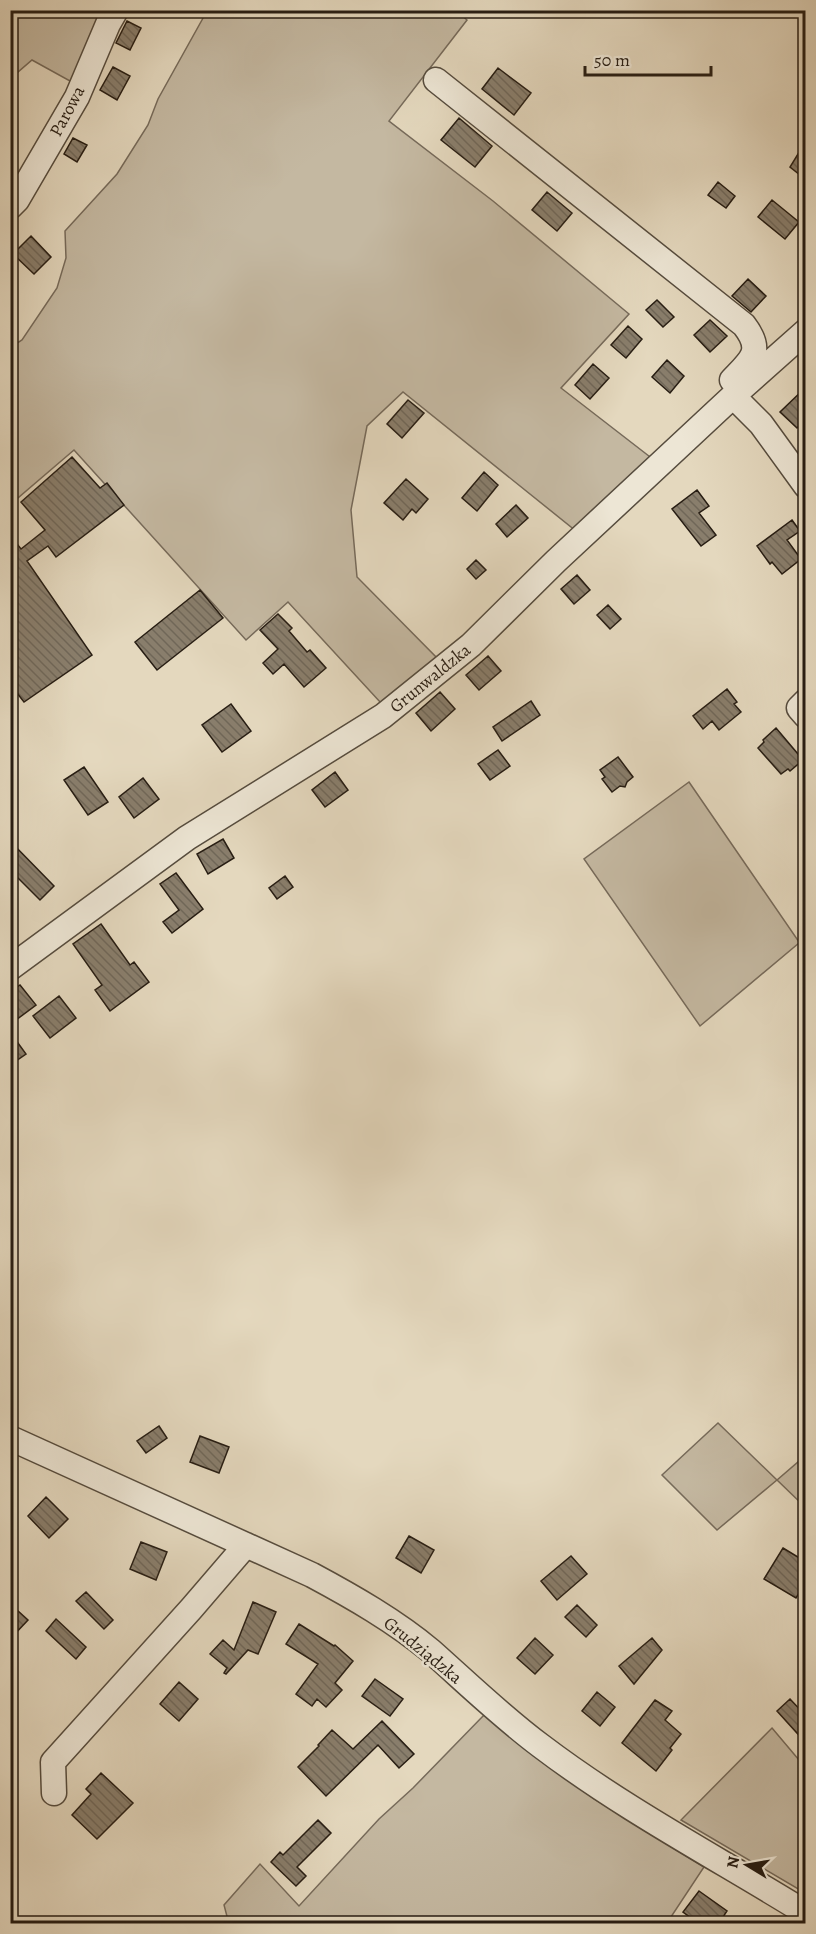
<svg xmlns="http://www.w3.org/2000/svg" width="816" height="1934" viewBox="0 0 816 1934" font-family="Alegreya,serif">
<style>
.green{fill:#c4b8a1;stroke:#766a5a;stroke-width:1.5}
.building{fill:url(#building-back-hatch);stroke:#271d13;stroke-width:1.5}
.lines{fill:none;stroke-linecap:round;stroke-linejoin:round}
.minor-casing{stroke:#564c3e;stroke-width:27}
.path{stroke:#271d13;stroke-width:3;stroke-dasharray:1.5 3;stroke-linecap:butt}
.minor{stroke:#ede6d5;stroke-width:24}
.labels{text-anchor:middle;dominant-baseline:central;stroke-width:5;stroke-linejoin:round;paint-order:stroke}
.street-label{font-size:18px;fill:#271d13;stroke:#ede6d5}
</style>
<defs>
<pattern id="building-back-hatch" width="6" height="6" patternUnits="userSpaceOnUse" patternTransform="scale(1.5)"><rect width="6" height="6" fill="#897e6c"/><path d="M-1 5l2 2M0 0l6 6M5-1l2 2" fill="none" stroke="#706758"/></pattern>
</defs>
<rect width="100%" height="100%" fill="#e4d8be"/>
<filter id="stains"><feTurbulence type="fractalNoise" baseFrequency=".00333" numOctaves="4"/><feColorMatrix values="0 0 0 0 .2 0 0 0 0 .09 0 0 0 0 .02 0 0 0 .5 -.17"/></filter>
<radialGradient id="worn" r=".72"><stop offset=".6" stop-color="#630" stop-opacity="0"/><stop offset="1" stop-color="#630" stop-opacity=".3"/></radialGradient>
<path class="green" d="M 456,10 L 467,20 L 389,121 L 493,201 L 629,314 L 561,388 L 654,460 L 576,531 L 403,392 L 367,426 L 351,510 L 357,577 L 439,660 L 381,703 L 288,602 L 246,640 L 74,450 L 12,503 L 11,501 L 11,347 L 22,340 L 57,288 L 66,258 L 65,231 L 117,174 L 148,125 L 158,99 L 207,11 Z
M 11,11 L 126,11 L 88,91 L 32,60 L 11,78 Z
M 689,782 L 799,942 L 806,937 L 805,950 L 799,943 L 700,1026 L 584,859 Z
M 718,1423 L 777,1480 L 805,1456 L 805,1507 L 777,1480 L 717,1530 L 662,1475 Z
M 485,1714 L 594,1799 L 704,1867 L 667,1923 L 229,1924 L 224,1905 L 260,1864 L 299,1906 L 379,1819 L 413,1788 Z
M 772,1728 L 799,1760 L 805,1756 L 805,1893 L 681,1820 Z"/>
<path class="building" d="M 127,21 L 141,28 L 130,50 L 116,43 Z
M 113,67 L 130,76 L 117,100 L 100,90 Z
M 498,68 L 531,93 L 514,115 L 482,89 Z
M 459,118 L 492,146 L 475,167 L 441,140 Z
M 73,138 L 87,145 L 77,162 L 64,154 Z
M 806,141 L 806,167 L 800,175 L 790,167 Z
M 718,182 L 735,196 L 726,208 L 708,195 Z
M 547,192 L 572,213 L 557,231 L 532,210 Z
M 772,200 L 799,222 L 785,239 L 758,217 Z
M 31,236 L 51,257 L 34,274 L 13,254 Z
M 748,279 L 766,296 L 751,312 L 732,296 Z
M 657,300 L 674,317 L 663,327 L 646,310 Z
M 710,320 L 727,336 L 710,352 L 694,335 Z
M 628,326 L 642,339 L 626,358 L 611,345 Z
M 667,360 L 684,376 L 670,393 L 652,377 Z
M 593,364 L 609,378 L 590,399 L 575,385 Z
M 806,387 L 806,419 L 797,428 L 780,412 Z
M 408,400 L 424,413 L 402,438 L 387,424 Z
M 72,457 L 100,488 L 107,483 L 124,505 L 56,557 L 48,546 L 27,561 L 92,655 L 24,702 L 10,684 L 10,535 L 21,549 L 45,530 L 21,502 Z
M 484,472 L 498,485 L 477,511 L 462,498 Z
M 406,479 L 428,499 L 416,513 L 412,509 L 403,520 L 384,503 Z
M 697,490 L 709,506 L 699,513 L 716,535 L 701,546 L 672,509 Z
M 516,505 L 528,518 L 507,537 L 496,524 Z
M 792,520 L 800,531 L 787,540 L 801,559 L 782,574 L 772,562 L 770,564 L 757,546 Z
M 476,560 L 486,570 L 476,579 L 467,569 Z
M 577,575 L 590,590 L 574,604 L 561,589 Z
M 200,590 L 223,618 L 157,670 L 135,642 Z
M 608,605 L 621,619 L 610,629 L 597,615 Z
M 278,614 L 292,628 L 289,631 L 307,652 L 310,650 L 326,668 L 304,687 L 284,664 L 273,674 L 263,663 L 278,649 L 260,630 Z
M 488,656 L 501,671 L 479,690 L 466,675 Z
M 727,689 L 737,702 L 734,704 L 741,712 L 719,730 L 712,721 L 703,729 L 693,716 Z
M 440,692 L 455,709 L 431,731 L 416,713 Z
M 531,701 L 540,715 L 502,741 L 493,727 Z
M 231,704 L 251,731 L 222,752 L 202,725 Z
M 776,728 L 803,760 L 790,771 L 788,769 L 781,774 L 758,748 L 764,742 L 763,740 Z
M 498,750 L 510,766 L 490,780 L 478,764 Z
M 618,757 L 633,777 L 627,782 L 625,787 L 620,786 L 612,792 L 602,779 L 605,777 L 600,770 Z
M 84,767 L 108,802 L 88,815 L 64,780 Z
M 335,772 L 348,790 L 325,807 L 312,790 Z
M 143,778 L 159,799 L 134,818 L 119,797 Z
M 223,839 L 234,858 L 208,874 L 197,854 Z
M 10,841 L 54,886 L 40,900 L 10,870 Z
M 176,873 L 203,909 L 172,933 L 163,922 L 179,910 L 160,884 Z
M 285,876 L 293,887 L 277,899 L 269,888 Z
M 101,924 L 130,965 L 134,962 L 149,982 L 110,1011 L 95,990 L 102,985 L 73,944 Z
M 20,985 L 36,1005 L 16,1020 L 10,1012 L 10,992 Z
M 59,996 L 76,1018 L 50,1038 L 33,1016 Z
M 10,1032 L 26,1054 L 10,1065 Z
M 159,1426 L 167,1438 L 146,1453 L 137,1441 Z
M 200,1436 L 229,1447 L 219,1473 L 190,1462 Z
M 46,1497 L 68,1519 L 49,1538 L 28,1516 Z
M 409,1536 L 434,1550 L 421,1573 L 396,1558 Z
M 141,1542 L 167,1552 L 156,1580 L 130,1569 Z
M 783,1548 L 806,1562 L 806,1582 L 796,1598 L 764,1579 Z
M 571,1556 L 587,1574 L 557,1600 L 541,1581 Z
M 86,1592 L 113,1620 L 104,1629 L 76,1601 Z
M 253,1602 L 276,1612 L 258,1654 L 248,1650 L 226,1674 L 224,1673 L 227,1668 L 210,1654 L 223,1640 L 234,1650 Z
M 577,1605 L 597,1625 L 586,1637 L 565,1617 Z
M 17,1610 L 28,1620 L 10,1639 L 10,1616 Z
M 56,1619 L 86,1647 L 76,1659 L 46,1631 Z
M 299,1624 L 334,1646 L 335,1645 L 353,1661 L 335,1683 L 342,1690 L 326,1707 L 317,1699 L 312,1706 L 296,1694 L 318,1664 L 286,1644 Z
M 535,1638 L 553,1655 L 535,1674 L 517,1658 Z
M 652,1638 L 662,1650 L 634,1684 L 619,1666 Z
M 375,1679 L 403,1699 L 390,1716 L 362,1696 Z
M 179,1682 L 198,1699 L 179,1721 L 160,1704 Z
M 597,1692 L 615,1707 L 600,1726 L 582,1711 Z
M 790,1699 L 806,1716 L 806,1743 L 777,1711 Z
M 655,1700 L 672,1711 L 665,1720 L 681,1734 L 670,1748 L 672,1750 L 656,1771 L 622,1743 Z
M 382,1721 L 414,1754 L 399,1768 L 378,1745 L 326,1796 L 298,1767 L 319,1746 L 318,1745 L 332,1730 L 353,1749 Z
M 101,1773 L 133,1803 L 97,1839 L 72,1815 L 91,1794 L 86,1789 Z
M 318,1820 L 331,1833 L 297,1867 L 306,1876 L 296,1886 L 271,1862 L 280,1852 L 283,1855 Z
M 699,1891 L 727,1911 L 719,1923 L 698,1923 L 683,1912 Z"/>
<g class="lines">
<defs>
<path id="minor" d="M 436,80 L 744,325 C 764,351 752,359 732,380
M 10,207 L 17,200 L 77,97 L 108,24 L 116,10
M 733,396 L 761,424 L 806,486
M 806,701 L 799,708 L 806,716
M 10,968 L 187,838 L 383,716 L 471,645 L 556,561 L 733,396 L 806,331
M 10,1438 L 312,1575 C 353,1597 395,1621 431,1651 C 467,1683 502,1717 541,1746 C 624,1809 717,1858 806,1913
M 54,1793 L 53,1762 L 191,1609 L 246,1545"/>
</defs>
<use href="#minor" class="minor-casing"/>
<path class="path" d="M 800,10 L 806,15"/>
<use href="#minor" class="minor"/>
</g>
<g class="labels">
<g class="street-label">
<text transform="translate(67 111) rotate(-62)">Parowa</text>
<text transform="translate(430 678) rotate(-39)">Grunwaldzka</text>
<text transform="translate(423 1650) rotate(39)">Grudziądzka</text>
</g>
</g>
<rect width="816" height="1934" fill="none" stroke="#e4d8be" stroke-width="36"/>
<rect x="12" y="12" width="792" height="1910" fill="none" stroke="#271d13" stroke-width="3"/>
<rect x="18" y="18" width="780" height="1898" fill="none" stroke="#271d13" stroke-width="1.5"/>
<g transform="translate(747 1865) rotate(281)" stroke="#ede6d5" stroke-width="4.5" paint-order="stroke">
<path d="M0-4.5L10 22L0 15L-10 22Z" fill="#271d13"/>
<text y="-9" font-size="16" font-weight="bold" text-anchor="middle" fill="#271d13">N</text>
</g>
<path d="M585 66v9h126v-9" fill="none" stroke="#271d13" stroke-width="3"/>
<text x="594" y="66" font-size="18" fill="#271d13" stroke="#ede6d5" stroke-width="4.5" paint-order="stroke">50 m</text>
<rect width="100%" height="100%" filter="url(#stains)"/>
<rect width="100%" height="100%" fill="url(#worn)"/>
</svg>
